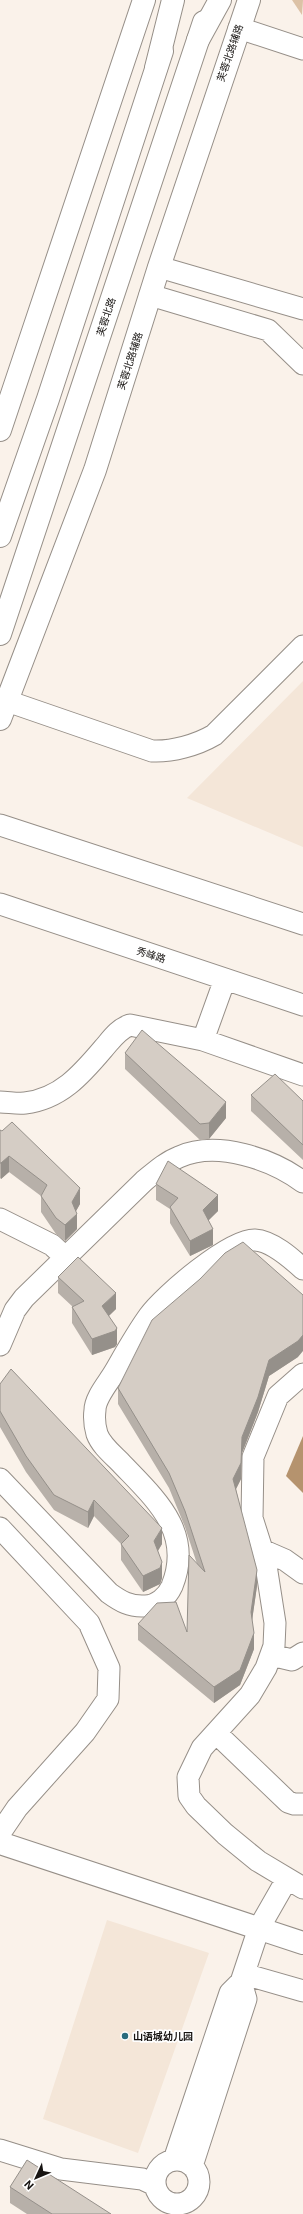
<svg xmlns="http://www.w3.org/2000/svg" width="303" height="2214" viewBox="0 0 303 2214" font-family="Roboto,'Noto Sans SC',sans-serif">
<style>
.built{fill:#f4e6d8}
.green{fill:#dcc2a6}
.water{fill:#b5936e}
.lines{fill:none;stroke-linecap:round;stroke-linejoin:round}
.minor-casing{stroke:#968f88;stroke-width:23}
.major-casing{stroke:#968f88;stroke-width:24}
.highway-casing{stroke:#968f88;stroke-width:24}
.minor{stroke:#fff;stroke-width:21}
.major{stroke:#fff;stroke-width:22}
.highway{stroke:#fff;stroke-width:22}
.wall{fill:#b7b0a9}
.shaded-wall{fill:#95908a}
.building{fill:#d5cdc5;stroke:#95908a}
.poi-dot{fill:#296c7e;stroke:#fff;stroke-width:1.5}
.labels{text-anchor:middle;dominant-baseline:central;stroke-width:3.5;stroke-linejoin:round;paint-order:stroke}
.street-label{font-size:10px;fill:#171412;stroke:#fff}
.poi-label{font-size:10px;font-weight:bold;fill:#171412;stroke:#fff;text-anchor:start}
</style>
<rect width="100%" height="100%" fill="#faf2ea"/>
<path class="built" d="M 303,681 L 303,847 L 187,798 Z
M 107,1920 L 209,1953 L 138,2153 L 43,2119 Z"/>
<path class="green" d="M 292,0 L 303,0 L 302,15 Z"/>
<path class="water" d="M 303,1436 L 303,1493 L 286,1476 Z"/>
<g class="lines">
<defs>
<path id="minor" d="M 239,28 L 303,49
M 159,267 L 303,309
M 150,295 L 268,330 L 303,364
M 7,701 L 152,751 C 172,752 197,745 214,735 L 303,646
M 0,825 L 303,924
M 0,904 L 303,1005
M 203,1040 L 225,979
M 0,1102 C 8,1102 17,1104 25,1103 C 60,1099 81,1075 103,1049 C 111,1040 118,1029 130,1025 L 203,1040 L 303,1075
M 0,1219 L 52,1245 L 66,1258
M 0,1345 L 15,1310 L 24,1298 L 144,1181 C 155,1172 166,1162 179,1157 C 217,1140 272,1159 303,1182
M 303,1374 L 278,1396 L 253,1457 L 252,1518 L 265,1559 L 275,1623 L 274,1646 L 266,1668 L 250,1695 L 202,1748 L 188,1777 L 189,1796 L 196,1806 L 225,1834 L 258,1861 L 303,1888
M 0,1479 L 109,1593 C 120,1601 130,1607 145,1606 C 157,1606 167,1597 172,1586 C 194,1531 154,1498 120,1462 C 112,1454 101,1445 97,1434 C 95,1427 94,1417 95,1410 C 95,1398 108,1383 114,1373 C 125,1354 136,1334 149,1316 C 163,1296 230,1239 255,1240 C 272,1241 291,1258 303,1269
M 0,1528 L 89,1623 L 109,1668 L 108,1699 L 85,1732 L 17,1808 L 0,1833
M 262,1550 L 285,1560 L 303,1573
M 271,1655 L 292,1660 L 303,1653
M 216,1733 L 288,1802 L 294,1804 L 303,1804
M 244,1974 L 303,1991
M 0,2150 L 61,2169 L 142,2179 L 155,2185
M 174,2160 L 230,1993 L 241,1982 L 259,1928 L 287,1879
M155 2182a22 22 0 1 1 44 0a22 22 0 1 1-44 0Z
M 192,2166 L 246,1999 L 241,1982"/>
<path id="major" d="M 0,430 L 144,0
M 0,536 L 48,399 L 162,51
M 0,634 L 204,22
M 0,719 L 95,470 L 159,267 L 249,0
M 0,1843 L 303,1943"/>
<path id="highway" d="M 198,40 L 220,0
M 156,68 L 173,0"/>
</defs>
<use href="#minor" class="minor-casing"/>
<use href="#major" class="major-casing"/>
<use href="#highway" class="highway-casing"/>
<use href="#minor" class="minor"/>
<use href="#major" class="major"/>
<use href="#highway" class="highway"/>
</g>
<path class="wall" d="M 125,1053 L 226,1118 L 209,1139 L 200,1140 L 125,1069 Z
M 251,1095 L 303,1101 L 303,1160 L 251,1111 Z
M 0,1130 L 80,1204 L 76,1211 L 77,1229 L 65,1241 L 56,1234 L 41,1212 L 41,1196 L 9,1172 L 1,1179 L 0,1178 Z
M 156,1184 L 218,1211 L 208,1220 L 213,1245 L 190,1256 L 170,1223 L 170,1209 L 156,1200 Z
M 58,1277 L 116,1309 L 109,1316 L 117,1344 L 115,1347 L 92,1355 L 72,1323 L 72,1307 L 73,1307 L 58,1293 Z
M 298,1357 L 269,1376 L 258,1412 L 242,1453 L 241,1479 L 236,1489 L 257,1586 L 252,1620 L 254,1649 L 240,1685 L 214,1703 L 138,1640 L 138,1624 L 187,1632 L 197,1564 L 185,1527 L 169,1488 L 118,1404 L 118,1388 Z
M 0,1384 L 162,1544 L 158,1551 L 162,1578 L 160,1584 L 143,1592 L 121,1560 L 121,1544 L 94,1516 L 88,1528 L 54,1510 L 26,1472 L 0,1427 Z
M 10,2187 L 111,2214 L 27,2214 L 10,2203 Z"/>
<path class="shaded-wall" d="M 226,1102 L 226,1118 L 209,1139 L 209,1123 Z
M 9,1156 L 9,1172 L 1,1179 L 1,1163 Z
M 80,1188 L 80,1204 L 72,1218 L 72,1202 Z
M 218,1195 L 218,1211 L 203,1226 L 203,1210 Z
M 77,1214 L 77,1229 L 65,1241 L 65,1225 Z
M 213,1229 L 213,1245 L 190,1256 L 190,1241 Z
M 116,1293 L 116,1309 L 102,1322 L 102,1306 Z
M 117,1328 L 117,1344 L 115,1347 L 92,1355 L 92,1339 Z
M 303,1335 L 303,1351 L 298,1357 L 269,1376 L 258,1412 L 242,1453 L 241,1479 L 233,1495 L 233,1479 L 242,1437 L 269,1360 Z
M 94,1500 L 94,1516 L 88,1528 L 88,1512 Z
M 162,1528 L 162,1544 L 154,1557 L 154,1541 Z
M 162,1562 L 162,1578 L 160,1584 L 143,1592 L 143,1576 Z
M 257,1570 L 257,1586 L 251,1628 L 251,1612 Z
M 254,1633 L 254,1649 L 240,1685 L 214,1703 L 214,1687 Z"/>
<path class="building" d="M 142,1030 L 226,1102 L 209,1123 L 200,1124 L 125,1053 Z
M 275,1074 L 303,1101 L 303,1145 L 251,1095 Z
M 12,1122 L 80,1188 L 72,1202 L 77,1214 L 65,1225 L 56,1218 L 41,1196 L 47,1185 L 9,1156 L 1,1163 L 0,1163 L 0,1130 L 2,1131 Z
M 168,1161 L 218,1195 L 203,1210 L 213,1229 L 190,1241 L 170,1207 L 178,1198 L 156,1184 Z
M 243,1242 L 303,1295 L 303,1335 L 298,1341 L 269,1360 L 258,1397 L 242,1437 L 241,1463 L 233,1479 L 257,1570 L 251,1612 L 254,1633 L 240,1670 L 214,1687 L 138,1624 L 157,1603 L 176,1602 L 187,1632 L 189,1555 L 205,1572 L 185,1511 L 169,1473 L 118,1388 L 152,1320 L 200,1279 L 225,1253 Z
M 78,1257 L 116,1293 L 102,1306 L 117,1328 L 115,1331 L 92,1339 L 72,1307 L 84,1301 L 58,1277 Z
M 11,1369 L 162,1528 L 154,1541 L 162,1562 L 160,1568 L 143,1576 L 121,1544 L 129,1536 L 94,1500 L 88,1512 L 54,1495 L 26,1456 L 0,1411 L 0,1384 Z
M 27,2160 L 111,2214 L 52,2214 L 10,2187 Z"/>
<circle class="poi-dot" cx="125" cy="2036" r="4"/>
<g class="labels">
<g class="street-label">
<text transform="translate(230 53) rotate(-71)">芙蓉北路辅路</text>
<text transform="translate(106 317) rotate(-72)">芙蓉北路</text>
<text transform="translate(130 361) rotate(-72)">芙蓉北路辅路</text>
<text transform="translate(151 955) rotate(18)">秀峰路</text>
</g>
<g class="poi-label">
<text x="133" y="2036">山语城幼儿园</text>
</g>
</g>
<g transform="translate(36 2178) rotate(226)" stroke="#ffffff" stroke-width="3" paint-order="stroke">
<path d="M0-3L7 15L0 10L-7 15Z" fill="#171412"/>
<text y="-6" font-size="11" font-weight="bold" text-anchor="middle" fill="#171412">N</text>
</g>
</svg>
